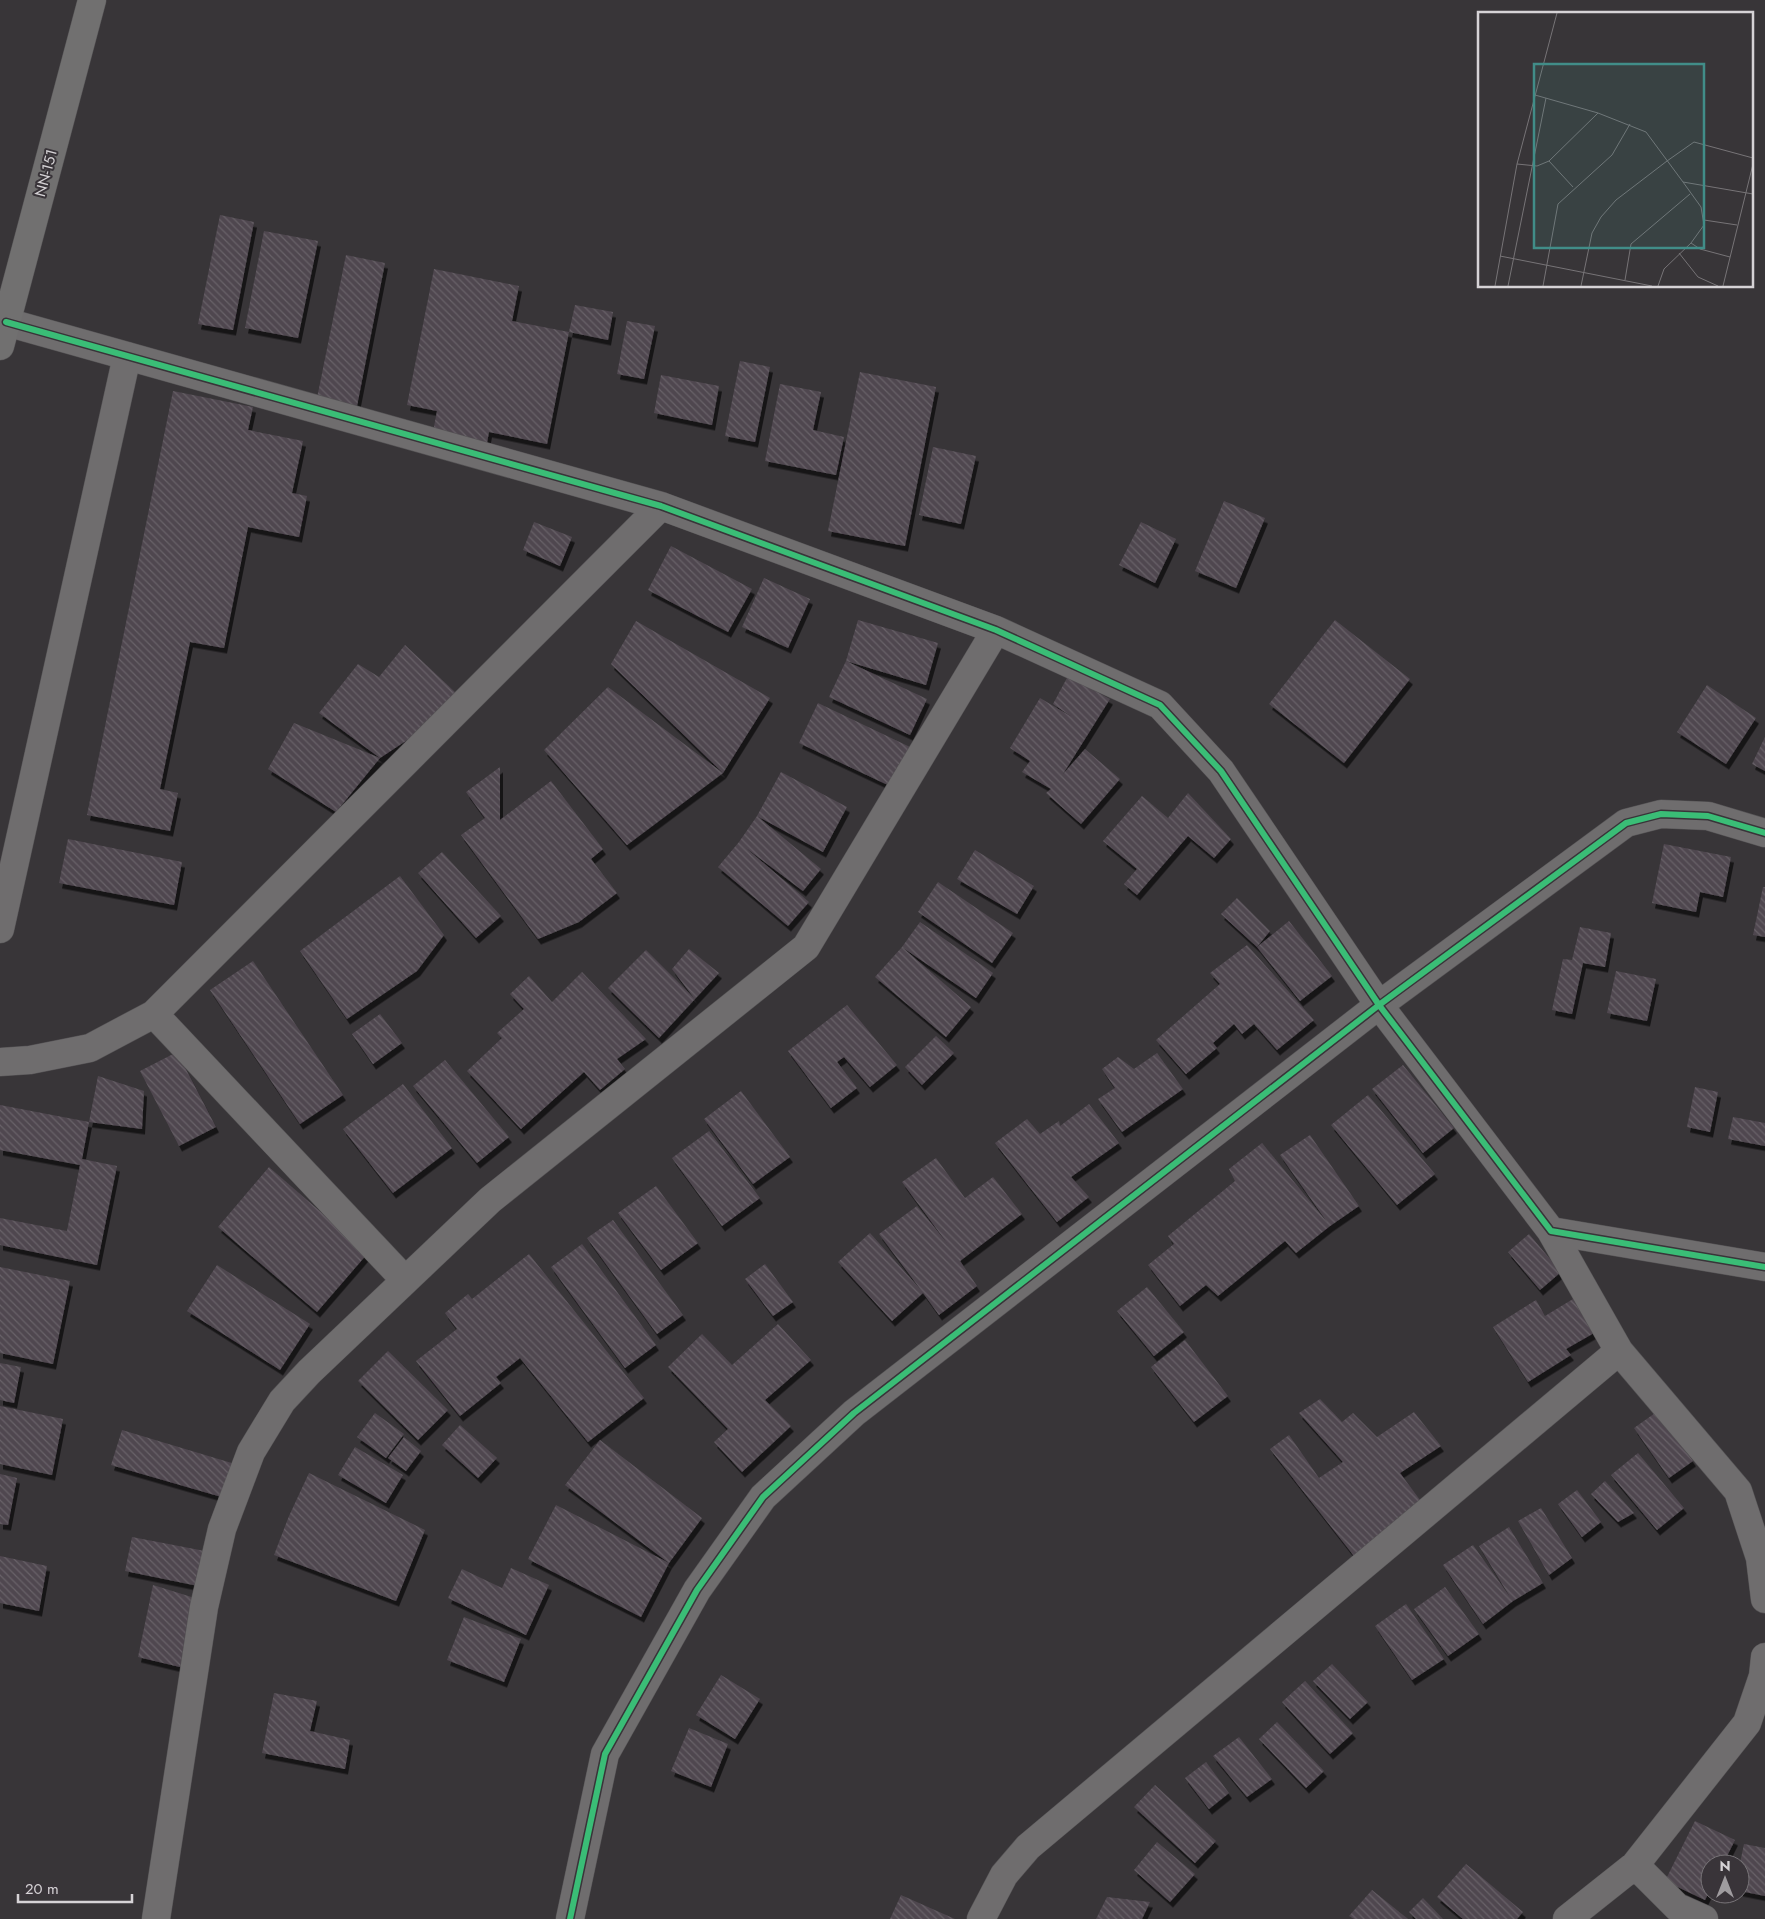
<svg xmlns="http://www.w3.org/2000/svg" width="1765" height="1919" viewBox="0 0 1765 1919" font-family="Jost,sans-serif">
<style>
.building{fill:url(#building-back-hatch);filter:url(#shadow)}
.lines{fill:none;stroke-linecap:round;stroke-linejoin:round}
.street-casing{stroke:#545254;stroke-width:29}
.secondary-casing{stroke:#545254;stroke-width:29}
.street{stroke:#6f6d6e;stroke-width:28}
.secondary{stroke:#717070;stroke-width:28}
.cycleway-casing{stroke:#393439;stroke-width:9}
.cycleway{stroke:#3abd76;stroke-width:6}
.labels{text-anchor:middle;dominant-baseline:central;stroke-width:4;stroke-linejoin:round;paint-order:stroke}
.street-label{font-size:15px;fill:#d6d3d6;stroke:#393439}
.inset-road{fill:none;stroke:#777477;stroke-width:1}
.view{fill:#418d88;fill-opacity:0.15;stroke:#418d88;stroke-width:2.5}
.inset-edge{fill:none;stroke:#d6d3d6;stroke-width:2.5}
</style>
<defs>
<pattern id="building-back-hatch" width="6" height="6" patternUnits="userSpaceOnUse" patternTransform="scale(1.25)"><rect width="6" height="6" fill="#4f474f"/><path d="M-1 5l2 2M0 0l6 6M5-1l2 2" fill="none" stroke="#686168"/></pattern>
<filter id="shadow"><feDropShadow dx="3" dy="5.5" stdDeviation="0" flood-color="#0009"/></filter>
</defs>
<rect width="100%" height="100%" fill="#383538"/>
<path class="building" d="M 220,215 L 254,222 L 233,330 L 198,324 Z
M 264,231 L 318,241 L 298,338 L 245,328 Z
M 346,255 L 385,263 L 357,406 L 317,398 Z
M 434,269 L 519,286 L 512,321 L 569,332 L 547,444 L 489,432 L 487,443 L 433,432 L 437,411 L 407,405 Z
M 575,305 L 613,312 L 608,340 L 569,332 Z
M 627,321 L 655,326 L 644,379 L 617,374 Z
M 740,361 L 770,367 L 755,442 L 725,436 Z
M 860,372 L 936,387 L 905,546 L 828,531 Z
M 661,375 L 719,386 L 712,425 L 654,413 Z
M 780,384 L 821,392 L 813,430 L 844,437 L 836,475 L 765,461 Z
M 173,391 L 253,407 L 248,430 L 303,441 L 292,493 L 307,496 L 299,537 L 248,527 L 224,648 L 190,642 L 160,789 L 178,793 L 170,831 L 87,815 Z
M 933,447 L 976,456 L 961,524 L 919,515 Z
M 1224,501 L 1265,518 L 1236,588 L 1195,571 Z
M 534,522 L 572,537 L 560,566 L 523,550 Z
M 1141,522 L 1176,539 L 1155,583 L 1119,565 Z
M 671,546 L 752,589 L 728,632 L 648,590 Z
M 764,578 L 810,599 L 788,648 L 742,627 Z
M 858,620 L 938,643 L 926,685 L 846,661 L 927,699 L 910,735 L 829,697 L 846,661 Z
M 1335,620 L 1410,679 L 1344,763 L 1269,704 Z
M 636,621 L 770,698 L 723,773 L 627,845 L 544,750 L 608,687 L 723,773 L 611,664 Z
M 405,645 L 456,693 L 433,723 L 380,758 L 319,713 L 358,664 L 379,677 Z
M 1068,676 L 1110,699 L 1063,774 L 1085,749 L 1120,779 L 1081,824 L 1046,793 L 1051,789 L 1022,772 L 1030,761 L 1010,748 L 1040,698 L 1072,717 L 1053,704 Z
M 1707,685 L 1756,718 L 1726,764 L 1677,732 Z
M 818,703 L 910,747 L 892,787 L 799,743 Z
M 294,723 L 380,758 L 336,812 L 268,769 Z
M 1765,737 L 1765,771 L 1752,764 Z
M 500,767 L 500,820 L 551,781 L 603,849 L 591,859 L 617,893 L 579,922 L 538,939 L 461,835 L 485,818 L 466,792 Z
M 781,772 L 847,807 L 823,852 L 757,816 Z
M 1188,793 L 1231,839 L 1214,858 L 1188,836 L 1137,895 L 1124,884 L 1137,869 L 1103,841 L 1142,796 L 1168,818 Z
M 757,816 L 821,869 L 803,891 L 746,848 L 809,902 L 788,926 L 718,867 L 739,842 Z
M 68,839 L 182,862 L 174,905 L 59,883 Z
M 1664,844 L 1731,857 L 1723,897 L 1700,892 L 1696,912 L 1652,903 Z
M 975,850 L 1034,886 L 1017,914 L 957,879 Z
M 442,852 L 501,916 L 476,938 L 418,873 Z
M 400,876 L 444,935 L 417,971 L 347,1019 L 300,951 Z
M 938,882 L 1013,933 L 992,963 L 918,912 Z
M 1763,887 L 1765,887 L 1765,937 L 1753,935 Z
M 1237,898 L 1270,931 L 1257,947 L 1289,921 L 1332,976 L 1300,1001 L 1257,947 L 1221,914 Z
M 920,922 L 993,973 L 976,998 L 902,947 Z
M 1580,927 L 1611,933 L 1605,967 L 1583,963 L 1572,1014 L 1552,1010 L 1563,959 L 1572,960 Z
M 1247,945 L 1314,1020 L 1277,1050 L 1254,1024 L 1242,1034 L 1234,1024 L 1213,1043 L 1217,1048 L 1186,1074 L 1156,1040 L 1220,984 L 1210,973 Z
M 902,947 L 971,1007 L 946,1037 L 875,977 Z
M 689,949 L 719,973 L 659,1038 L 608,988 L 646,950 L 694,998 L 672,969 Z
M 253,961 L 343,1095 L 300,1124 L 210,990 Z
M 1616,971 L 1656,979 L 1647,1021 L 1607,1013 Z
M 582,972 L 646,1039 L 617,1059 L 625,1069 L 600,1090 L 584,1072 L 521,1129 L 467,1071 L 502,1038 L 497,1033 L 524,1009 L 510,994 L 529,976 L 552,1002 Z
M 847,1005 L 897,1065 L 870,1087 L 844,1057 L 837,1062 L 857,1088 L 831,1108 L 788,1051 Z
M 380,1014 L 402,1043 L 373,1064 L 352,1034 Z
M 936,1036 L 954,1053 L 922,1085 L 905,1067 Z
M 177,1052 L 216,1127 L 179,1146 L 140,1071 Z
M 1157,1053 L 1183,1089 L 1122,1132 L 1098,1099 L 1115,1088 L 1102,1069 L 1118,1057 L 1134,1069 Z
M 445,1060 L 509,1137 L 477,1163 L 413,1086 Z
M 1403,1065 L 1454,1128 L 1423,1153 L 1372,1089 Z
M 98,1076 L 144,1091 L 142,1129 L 89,1122 Z
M 403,1084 L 452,1148 L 393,1193 L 343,1129 Z
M 1695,1087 L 1718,1092 L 1710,1132 L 1687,1127 Z
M 741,1091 L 790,1157 L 753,1184 L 704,1119 Z
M 1368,1095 L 1435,1174 L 1397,1205 L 1331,1125 Z
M 1089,1104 L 1119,1143 L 1071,1177 L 1089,1197 L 1057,1222 L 995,1143 L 1027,1119 L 1040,1134 L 1059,1121 L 1060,1126 Z
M 0,1105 L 89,1122 L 82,1159 L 117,1166 L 97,1265 L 0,1245 L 0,1218 L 67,1231 L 80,1165 L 0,1150 Z
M 1733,1117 L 1765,1123 L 1765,1146 L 1728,1139 Z
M 709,1131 L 760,1198 L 722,1226 L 672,1158 Z
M 1310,1135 L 1359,1206 L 1330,1226 L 1296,1253 L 1285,1241 L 1218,1296 L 1206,1285 L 1180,1306 L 1148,1265 L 1174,1244 L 1168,1236 L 1235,1181 L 1229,1169 L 1262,1143 L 1327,1222 L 1280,1155 Z
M 936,1158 L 965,1198 L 993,1177 L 1022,1214 L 960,1261 L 977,1286 L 939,1315 L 923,1293 L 892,1321 L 838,1262 L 870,1233 L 921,1290 L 879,1234 L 917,1206 L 947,1243 L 902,1182 Z
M 269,1167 L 368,1253 L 317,1312 L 218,1227 Z
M 656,1186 L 698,1243 L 661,1270 L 618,1213 Z
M 613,1220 L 683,1315 L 657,1334 L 587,1238 Z
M 1529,1234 L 1561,1272 L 1540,1290 L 1508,1252 Z
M 582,1244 L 656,1345 L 625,1368 L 551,1267 Z
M 529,1254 L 644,1398 L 588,1442 L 520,1358 L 496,1377 L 501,1383 L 460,1416 L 416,1361 L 457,1329 L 445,1313 L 468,1294 L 472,1299 Z
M 765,1264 L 793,1302 L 773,1316 L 745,1279 Z
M 217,1265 L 310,1324 L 280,1370 L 187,1311 Z
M 0,1267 L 70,1281 L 53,1364 L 0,1353 Z
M 1147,1287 L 1184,1332 L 1154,1356 L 1117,1311 Z
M 1573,1299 L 1594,1333 L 1566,1349 L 1571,1355 L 1528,1382 L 1493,1327 L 1536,1300 L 1545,1316 Z
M 778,1324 L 811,1360 L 765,1400 L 791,1426 L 742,1472 L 714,1442 L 728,1429 L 668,1367 L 702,1334 L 732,1365 Z
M 1185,1340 L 1228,1396 L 1194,1422 L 1151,1367 Z
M 388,1351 L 448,1410 L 418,1440 L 358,1381 Z
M 0,1363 L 21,1367 L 14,1403 L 0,1400 Z
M 1320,1399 L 1342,1422 L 1353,1413 L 1377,1437 L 1414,1412 L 1441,1446 L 1400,1473 L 1423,1504 L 1354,1556 L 1270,1449 L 1289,1435 L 1319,1478 L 1343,1462 L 1299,1413 Z
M 0,1406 L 63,1419 L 52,1475 L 0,1464 Z
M 1658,1411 L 1693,1461 L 1669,1478 L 1634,1428 Z
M 375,1413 L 404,1434 L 386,1458 L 357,1437 Z
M 460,1425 L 497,1458 L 478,1478 L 442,1445 Z
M 122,1430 L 235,1464 L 225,1498 L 111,1465 Z
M 404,1437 L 421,1451 L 406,1471 L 388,1458 Z
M 600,1440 L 702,1518 L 669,1563 L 565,1485 Z
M 355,1447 L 403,1475 L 386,1503 L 338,1475 Z
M 1638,1453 L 1684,1508 L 1657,1530 L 1611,1475 Z
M 309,1473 L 425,1530 L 396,1601 L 274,1555 L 289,1516 Z
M 0,1474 L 17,1478 L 8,1525 L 0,1524 Z
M 1605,1481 L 1634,1513 L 1618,1522 L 1591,1494 Z
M 1577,1490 L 1601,1522 L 1582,1537 L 1558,1504 Z
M 556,1505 L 669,1563 L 641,1617 L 528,1559 Z
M 1541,1508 L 1572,1558 L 1549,1575 L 1518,1521 Z
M 1509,1527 L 1543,1583 L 1513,1601 L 1483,1624 L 1443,1565 L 1473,1545 L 1510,1597 L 1479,1546 Z
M 132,1537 L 210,1552 L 203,1587 L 125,1571 Z
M 0,1556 L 47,1566 L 39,1611 L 0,1603 Z
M 511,1568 L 549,1585 L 526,1635 L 448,1598 L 462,1569 L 502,1588 Z
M 153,1585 L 198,1599 L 184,1668 L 138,1657 Z
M 1445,1587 L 1479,1634 L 1448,1656 L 1414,1609 Z
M 1406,1604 L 1444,1659 L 1412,1680 L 1375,1626 Z
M 464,1617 L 521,1639 L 504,1682 L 447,1660 Z
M 1332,1664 L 1368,1702 L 1350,1719 L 1313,1681 Z
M 721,1675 L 760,1699 L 735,1739 L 696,1715 Z
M 1305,1681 L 1353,1733 L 1330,1754 L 1282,1702 Z
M 274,1693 L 317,1701 L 310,1731 L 350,1740 L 345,1769 L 262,1753 Z
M 1277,1722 L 1324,1771 L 1306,1788 L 1259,1739 Z
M 689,1728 L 728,1744 L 711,1787 L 671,1771 Z
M 1239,1737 L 1272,1779 L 1247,1797 L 1213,1756 Z
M 1206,1762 L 1229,1793 L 1209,1809 L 1185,1778 Z
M 1155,1785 L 1216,1841 L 1195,1863 L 1134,1807 Z
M 1695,1821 L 1735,1840 L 1723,1864 L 1710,1864 L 1710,1890 L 1705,1900 L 1665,1881 Z
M 1157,1842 L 1195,1874 L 1170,1902 L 1134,1870 Z
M 1744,1844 L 1765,1848 L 1765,1896 L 1740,1891 L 1740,1863 Z
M 1466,1864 L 1523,1912 L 1517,1919 L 1463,1919 L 1437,1897 Z
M 1372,1890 L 1408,1919 L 1354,1919 L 1349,1916 Z
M 901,1895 L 955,1919 L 890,1919 Z
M 1107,1897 L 1150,1902 L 1142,1919 L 1096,1919 Z
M 1423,1898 L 1443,1919 L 1416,1919 L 1409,1912 Z"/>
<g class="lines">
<defs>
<path id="street" d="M 6,322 L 661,506 L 996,630 L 1160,705 L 1221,771 L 1379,1005 L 1551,1231 L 1765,1267
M 0,929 L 127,356
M 154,1014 L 405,1280
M 0,1062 L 30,1060 L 90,1048 L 154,1014 L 661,506
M 1551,1231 L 1619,1351 L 1738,1491 L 1760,1558 L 1765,1599
M 1635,1865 L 1677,1907 L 1704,1919
M 156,1919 L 204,1607 L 222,1529 L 251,1452 L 282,1401 L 309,1372 L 490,1200 L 806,947 L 996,630
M 570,1919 L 605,1754 L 697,1590 L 763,1497 L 854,1413 L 1379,1005 L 1626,823 L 1661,814 L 1708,816 L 1765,833
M 981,1919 L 1004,1875 L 1028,1847 L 1619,1351
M 1567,1919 L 1635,1865 L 1747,1723 L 1763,1676 L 1765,1657"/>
<path id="secondary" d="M 0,346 L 92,0"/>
</defs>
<use href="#street" class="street-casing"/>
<use href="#secondary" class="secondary-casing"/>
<use href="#street" class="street"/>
<use href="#secondary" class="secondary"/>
<defs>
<path id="cycleway" d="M 6,322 L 661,506 L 996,630 L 1160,705 L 1221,771 L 1379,1005 L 1551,1231 L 1765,1267
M 570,1919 L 605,1754 L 697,1590 L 763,1497 L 854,1413 L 1379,1005 L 1626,823 L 1661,814 L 1708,816 L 1765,833"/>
</defs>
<use href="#cycleway" class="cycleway-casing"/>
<use href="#cycleway" class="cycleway"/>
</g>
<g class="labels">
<g class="street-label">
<text transform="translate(46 173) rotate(-75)">NN-151</text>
</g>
</g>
<g transform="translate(1478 12)">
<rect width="275" height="275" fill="#383538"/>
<path class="inset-road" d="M 57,83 L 120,101 L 168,120 L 205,170 L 275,182M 71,149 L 95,175M 39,152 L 59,154 L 71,149 L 120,101M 226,208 L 259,213M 213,231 L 222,237 L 252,245M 201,241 L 220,265 L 240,274M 22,244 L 174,274M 147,268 L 153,232 L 212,182M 17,274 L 39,152 L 79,1M 30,274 L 68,86M 65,274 L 80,192 L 134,143 L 152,112M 103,274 L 114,221 L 123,205 L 138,188 L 189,149 L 216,130 L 275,146M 180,274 L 186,257 L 213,231 L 226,213 L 223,195 L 205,170M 245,274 L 275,152"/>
<path class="view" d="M 56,52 L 226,52 L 226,236 L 56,236 Z"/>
<rect width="275" height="275" class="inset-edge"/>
</g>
<g transform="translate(1725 1879)"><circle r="24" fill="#393439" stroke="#787478"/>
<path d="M0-4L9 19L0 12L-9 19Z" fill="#9f9c9f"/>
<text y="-8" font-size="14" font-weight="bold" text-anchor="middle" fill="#d6d3d6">N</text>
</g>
<path d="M18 1894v8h114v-8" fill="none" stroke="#d6d3d6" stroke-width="2.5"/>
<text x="25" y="1894" font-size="15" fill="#d6d3d6" stroke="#393439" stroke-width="4" paint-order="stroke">20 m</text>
</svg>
